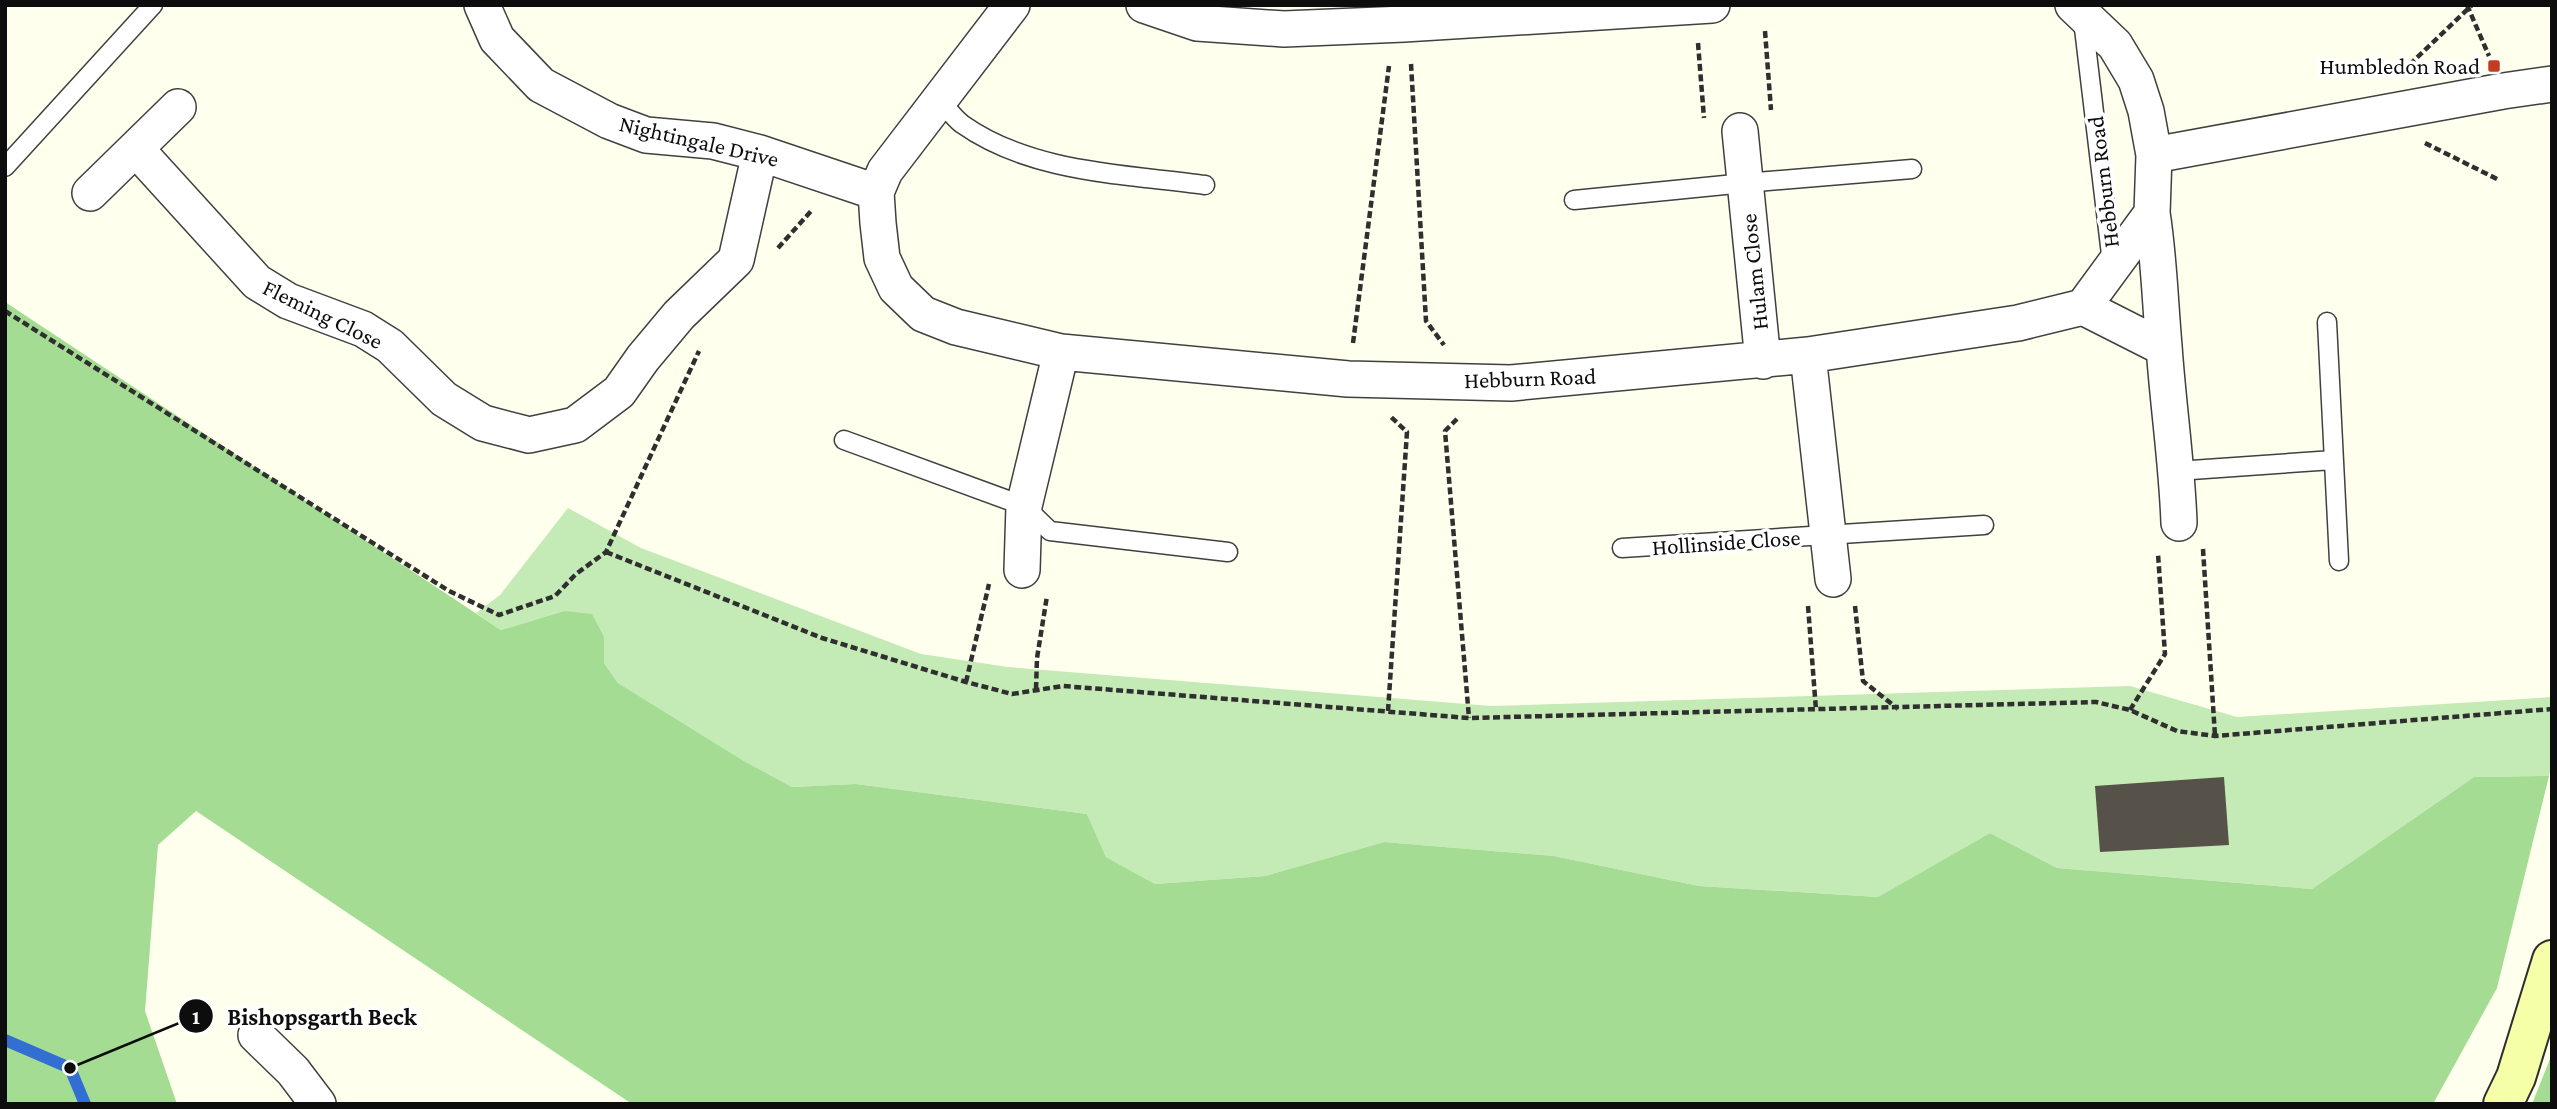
<svg xmlns="http://www.w3.org/2000/svg" width="2557" height="1109" viewBox="0 0 2557 1109" font-family="'Crimson Pro',serif">
<style>
.green{fill:#c4ebb5}
.forest{fill:#a4dc94}
.lines{fill:none;stroke-linecap:round;stroke-linejoin:round}
.stream{stroke:#336ed2;stroke-width:12}
.building{fill:#565149}
.lane-casing{stroke:#404040;stroke-width:21}
.street-casing{stroke:#404040;stroke-width:38}
.secondary-casing{stroke:#2f2f2f;stroke-width:42}
.path{stroke:#2f2f2f;stroke-width:4.5;stroke-dasharray:7 3.5;stroke-linecap:butt}
.lane{stroke:#fff;stroke-width:18}
.street{stroke:#fff;stroke-width:35}
.secondary{stroke:#f5ffa8;stroke-width:38}
.poi-dot{fill:#c23d1f;stroke:#fff;stroke-width:2.5}
.labels{text-anchor:middle;dominant-baseline:central;stroke-width:7;stroke-linejoin:round;paint-order:stroke}
.poi-label{font-size:23px;fill:#0d0d0d;stroke:#fff;text-anchor:end}
.street-label{font-size:23px;fill:#0d0d0d;stroke:#fff}
.leader{fill:none;stroke:#0d0d0d;stroke-width:2.5}
.callout-dot{fill:#0d0d0d;stroke:#fff;stroke-width:2.5}
.mark-label{font-size:21px;text-anchor:middle;font-weight:bold;fill:#fff}
.callout-label{font-size:24px;text-anchor:middle;font-weight:bold;fill:#0d0d0d;stroke:#fff;stroke-width:7;stroke-linejoin:round;paint-order:stroke}
</style>
<rect width="100%" height="100%" fill="#feffed"/>
<path class="green" d="M 568,508 L 641,548 L 921,654 L 1008,667 L 1491,706 L 2130,686 L 2237,717 L 2552,697 L 2552,762 L 2549,776 L 2474,777 L 2312,889 L 2057,868 L 1990,833 L 1878,897 L 1699,886 L 1554,856 L 1384,842 L 1265,876 L 1155,884 L 1106,857 L 1087,814 L 856,784 L 792,787 L 744,761 L 618,683 L 604,663 L 604,637 L 564,611 L 501,630 L 476,613 L 500,595 Z"/>
<path class="forest" d="M 5,302 L 501,630 L 564,611 L 592,614 L 604,637 L 604,663 L 618,683 L 744,761 L 792,787 L 856,784 L 1087,814 L 1106,857 L 1155,884 L 1265,876 L 1384,842 L 1554,856 L 1699,886 L 1878,897 L 1990,833 L 2057,868 L 2312,889 L 2474,777 L 2549,776 L 2497,988 L 2433,1104 L 632,1104 L 196,811 L 158,845 L 145,1011 L 177,1104 L 5,1104 Z
M 2552,1054 L 2552,1104 L 2532,1104 Z"/>
<g class="lines">
<path class="stream" d="M 5,1040 L 70,1068 L 85,1104"/>
</g>
<path class="building" d="M 2224,777 L 2229,845 L 2100,852 L 2095,786 Z"/>
<g class="lines">
<defs>
<path id="lane" d="M 2083,20 L 2112,263
M 940,100 C 947,108 954,118 962,124 C 1031,173 1124,174 1205,185
M 5,167 L 153,5
M 1574,200 L 1745,183 L 1912,169
M 2327,322 L 2339,561
M 844,440 L 1024,506 L 1050,531 L 1228,552
M 2177,471 L 2333,460
M 1622,548 L 1984,525"/>
<path id="street" d="M 482,5 L 497,39 L 541,85 L 609,121 L 646,135 L 713,141 L 760,153 L 876,192
M 1012,5 L 885,171 L 876,192 L 878,223 L 882,258 L 896,288 L 923,314 L 956,327 L 1061,352 L 1348,379 L 1511,383 L 1808,355 L 2018,323 L 2083,307 L 2152,213 L 2154,155 L 2146,111 L 2136,80 L 2115,45 L 2073,5
M 1144,5 L 1197,23 L 1284,29 L 1404,24 L 1712,5
M 1740,131 L 1763,361
M 136,149 L 257,282 L 288,301 L 363,329 L 390,346 L 444,399 L 483,423 L 529,435 L 575,425 L 619,392 L 643,358 L 679,315 L 736,260 L 760,153
M 2154,155 L 2503,91 L 2552,84
M 90,193 L 178,107
M 2152,213 C 2159,257 2160,301 2164,346 C 2168,405 2177,464 2179,523
M 2083,307 L 2164,348
M 1808,355 L 1833,579
M 1022,570 L 1024,506 L 1061,352
M 256,1035 L 293,1071 L 318,1104"/>
<path id="secondary" d="M 2503,1104 L 2516,1077 L 2552,960"/>
</defs>
<use href="#lane" class="lane-casing"/>
<use href="#street" class="street-casing"/>
<use href="#secondary" class="secondary-casing"/>
<path class="path" d="M 2467,5 L 2489,56
M 1765,31 L 1771,110
M 1698,43 L 1704,118
M 1411,64 L 1426,321 L 1444,345
M 2402,72 L 2472,5
M 2425,143 L 2499,180
M 778,248 L 812,210
M 5,311 L 449,591 L 499,615 L 555,596 L 576,574 L 606,552 L 699,351
M 1353,343 L 1389,66
M 1457,419 L 1445,431 L 1469,718
M 2203,549 L 2215,736
M 606,552 L 822,638 L 966,682 L 1012,694 L 1063,686 L 1469,718 L 2096,702 L 2130,710 L 2177,731 L 2215,736 L 2552,709
M 1808,606 L 1816,710
M 1855,606 L 1863,681 L 1898,709
M 966,682 L 989,584
M 1036,689 L 1037,658 L 1047,596
M 2130,710 L 2165,654 L 2158,554
M 1388,711 L 1407,432 L 1390,416"/>
<use href="#lane" class="lane"/>
<use href="#street" class="street"/>
<use href="#secondary" class="secondary"/>
</g>
<rect class="poi-dot" x="2487" y="59" width="14" height="14" rx="3.5"/>
<g class="labels">
<g class="poi-label">
<text x="2480" y="66">Humbledon Road</text>
</g>
<g class="street-label">
<text transform="translate(699 141) rotate(13)">Nightingale Drive</text>
<text transform="translate(2103 182) rotate(-97)">Hebburn Road</text>
<text transform="translate(1754 272) rotate(-96)">Hulam Close</text>
<text transform="translate(323 314) rotate(26)">Fleming Close</text>
<text transform="translate(1530 378) rotate(-2)">Hebburn Road</text>
<text transform="translate(1726 542) rotate(-4)">Hollinside Close</text>
</g>
</g>
<path class="leader" d="M70 1068L196 1016"/>
<g class="callout-dot">
<circle cx="70" cy="1068" r="7"/>
<circle cx="196" cy="1016" r="18"/>
</g>
<g class="mark-label">
<text x="196" y="1024">1</text>
</g>
<g class="callout-label">
<text x="322" y="1025">Bishopsgarth Beck</text>
</g>
<rect width="2557" height="1109" fill="none" stroke="#0d0d0d" stroke-width="14"/>
</svg>
